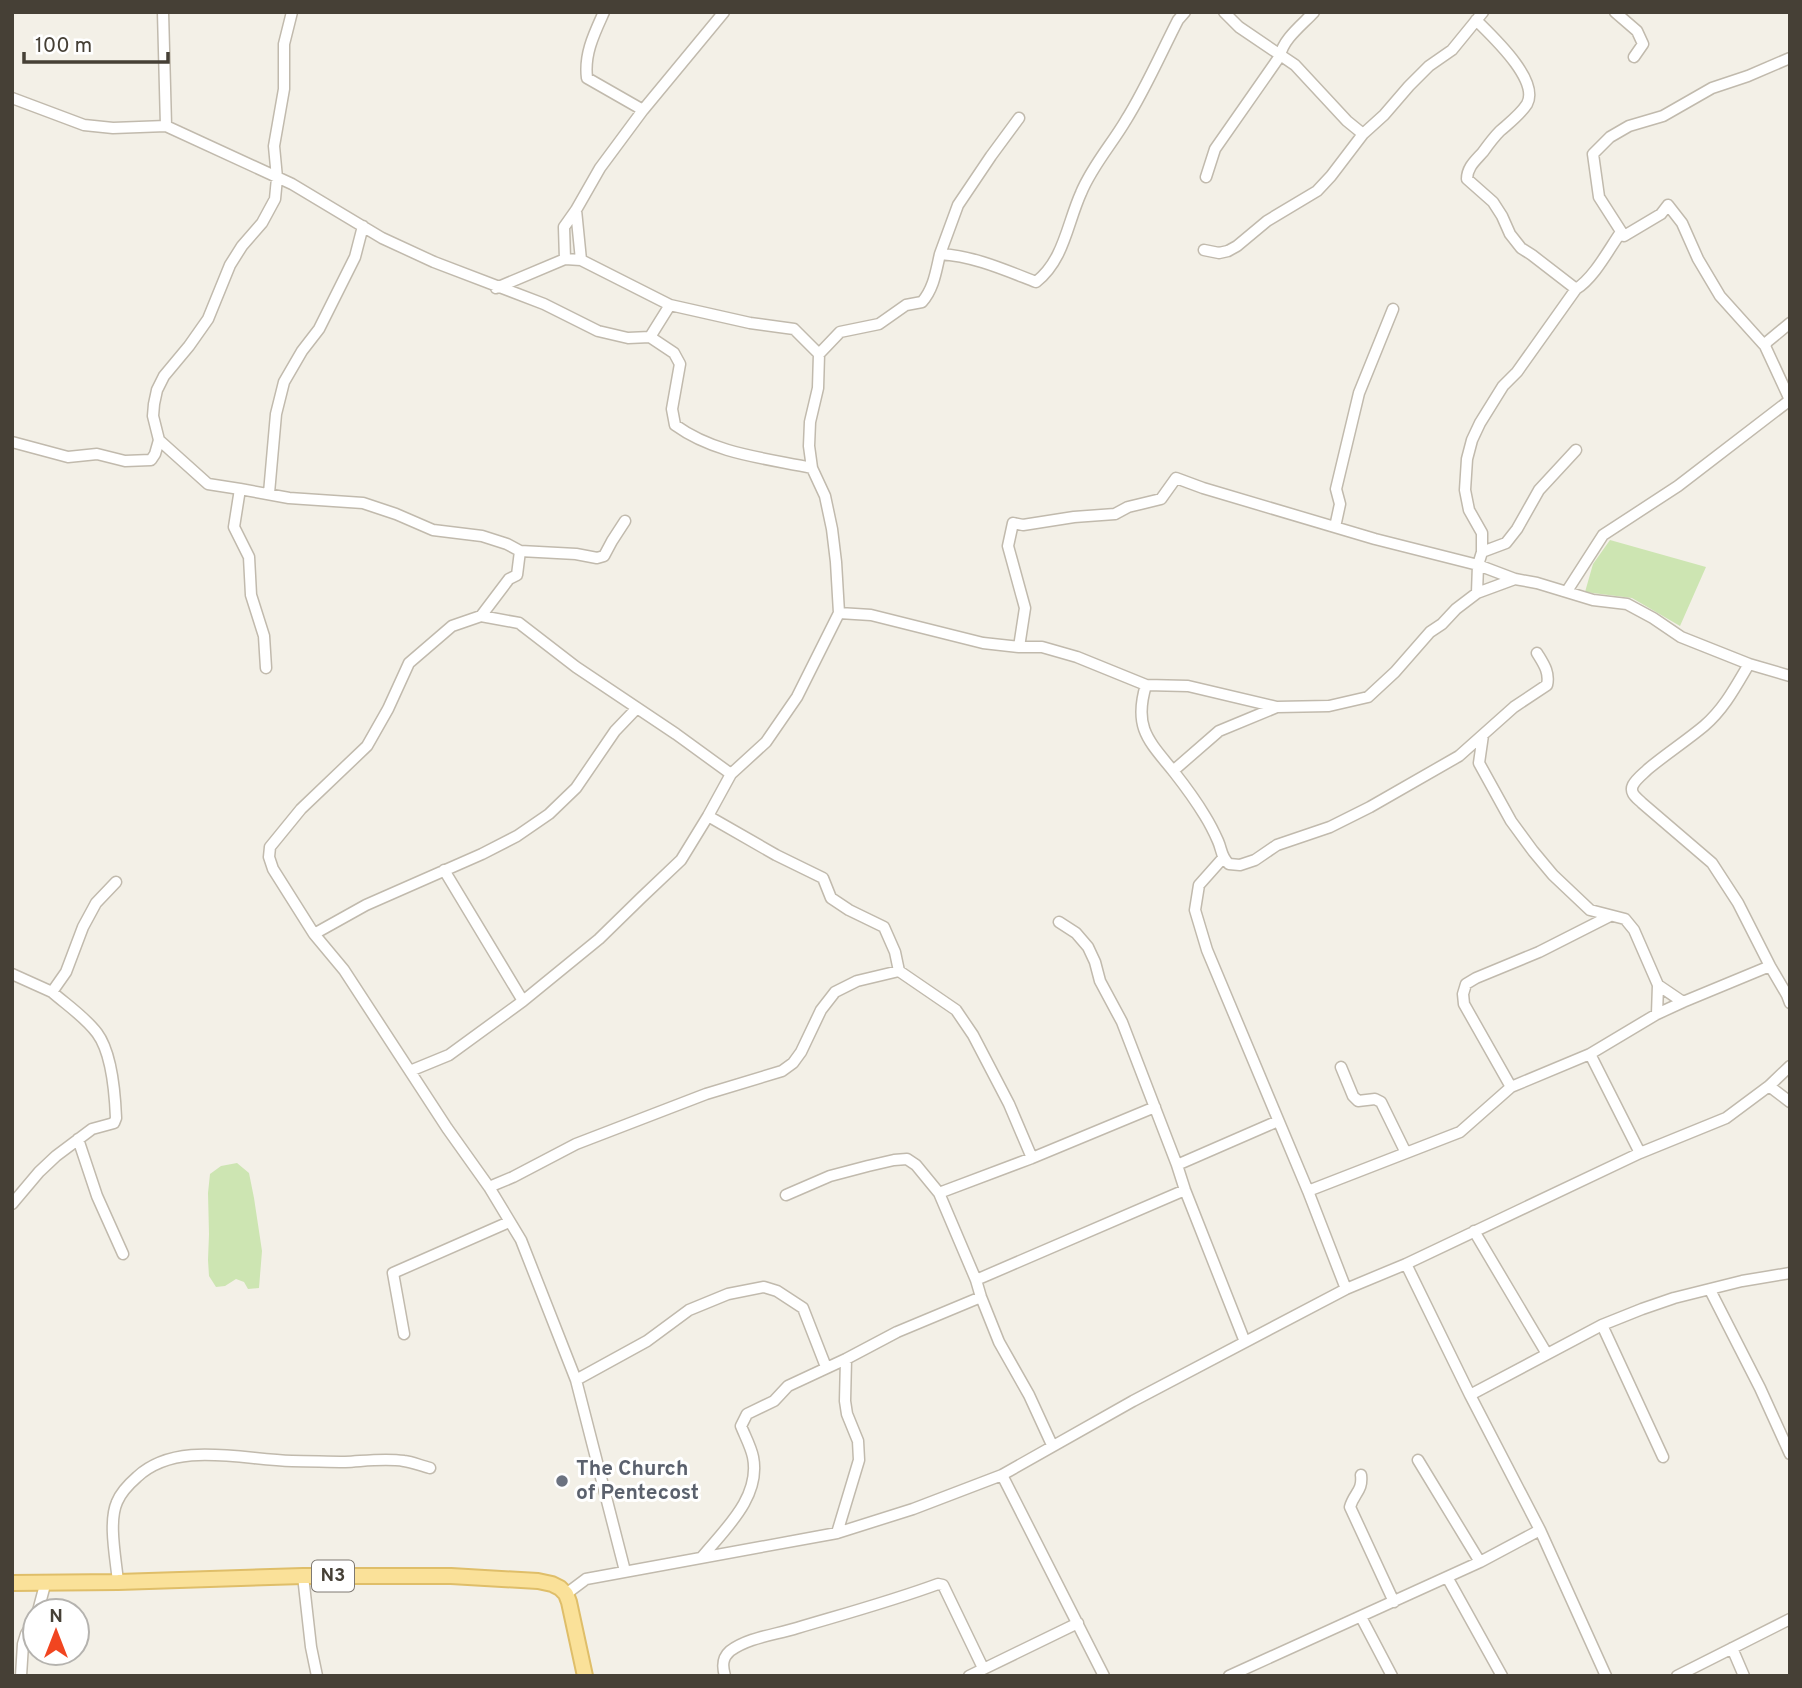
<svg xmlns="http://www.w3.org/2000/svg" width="1802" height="1688" viewBox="0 0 1802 1688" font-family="Overpass,sans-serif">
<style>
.green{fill:#cde5b2}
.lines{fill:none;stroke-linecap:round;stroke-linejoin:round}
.street-casing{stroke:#c1baad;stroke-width:13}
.primary-casing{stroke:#dfbe69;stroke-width:18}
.street{stroke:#fff;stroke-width:10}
.primary{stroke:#fae199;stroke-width:14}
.worship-dot{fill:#6b7280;stroke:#fff;stroke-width:2.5}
.labels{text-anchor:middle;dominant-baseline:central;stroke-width:6;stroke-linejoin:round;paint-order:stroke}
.shield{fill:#fff;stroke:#7e7972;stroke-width:2}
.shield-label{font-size:19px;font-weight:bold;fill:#464036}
.worship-label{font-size:21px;font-weight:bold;fill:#5b616d;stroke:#fff;text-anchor:start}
</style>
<rect width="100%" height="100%" fill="#f3f0e7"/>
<path class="green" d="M 1610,540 L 1706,567 L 1680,626 L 1632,598 L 1585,592 L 1593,564 Z
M 237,1163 L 249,1173 L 254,1198 L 262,1251 L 259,1288 L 248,1289 L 244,1282 L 236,1279 L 225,1286 L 216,1287 L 209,1276 L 208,1260 L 209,1234 L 208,1193 L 210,1174 L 221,1166 Z"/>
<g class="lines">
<defs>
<path id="street" d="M 163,12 L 166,126
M 604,12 C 594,34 584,54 587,78 L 643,110
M 1224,12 L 1239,27 L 1295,65 L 1347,121 L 1363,134
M 1615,12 L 1637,31 L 1643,44 L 1634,57
M 1476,20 C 1492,36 1540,80 1527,104 C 1520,115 1509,123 1500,131 C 1494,137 1488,145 1483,152 C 1476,160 1467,167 1467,179 L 1493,202 L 1502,216 L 1510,234 L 1521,248 L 1532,255 L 1576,289
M 12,98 L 84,125 L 113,128 L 166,126 L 292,184 L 382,238 L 434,262 L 544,304 L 598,331 L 628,338 L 650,337 L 674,353 L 680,364 L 672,409 L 675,425 C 715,454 765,458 812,468
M 1206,177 L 1215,149 L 1280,56 C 1283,39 1302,25 1314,12
M 576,210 L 581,260
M 1204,250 L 1219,253 L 1228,251 L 1237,246 L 1267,221 L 1317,191 L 1331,176 L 1363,134 L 1384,115 L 1409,86 L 1429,66 L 1452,50 L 1483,12
M 940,254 L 958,205 L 991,156 L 1019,118
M 565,259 L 581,260 L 670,305 L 750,323 L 794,329 L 819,354
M 496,288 L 565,259 L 564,227 L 576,210 L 600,168 L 643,110 L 724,12
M 1790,323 L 1767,342 L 1765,346 L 1790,400
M 650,337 L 670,305
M 1765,346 L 1720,296 L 1698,259 L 1682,223 L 1668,205 L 1661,214 L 1624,236 L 1599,197 L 1593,154 L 1610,137 L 1629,126 L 1663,116 L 1712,88 L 1748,76 L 1790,58
M 12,442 L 68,457 L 97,454 L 125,461 L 151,460 L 155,454 L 159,440
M 240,489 L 208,484 L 159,440 L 153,416 L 154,404 L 157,390 L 164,376 L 189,346 L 208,319 L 230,265 L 242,246 L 262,223 L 275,199 L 277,178 L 274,146 L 284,89 L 284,44 L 292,12
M 269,493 L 276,414 L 284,382 L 302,351 L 319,329 L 355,257 L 363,226
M 1335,527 L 1340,504 L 1336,489 L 1359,393 L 1393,309
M 520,551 L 576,554 L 597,558 L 604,556 L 612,541 L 625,521
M 1482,552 L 1506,543 L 1517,529 L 1539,490 L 1576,450
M 1567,591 L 1603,535 L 1678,486 L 1790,400
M 1477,593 L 1478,565 L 1482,552 L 1482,533 L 1469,510 L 1465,490 L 1467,459 L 1472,440 L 1480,423 L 1503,386 L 1517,372 L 1576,289 C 1594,278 1609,249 1621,232
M 839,613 L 871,615 L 983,643 L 1019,647 L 1042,647 L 1077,657 L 1146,685 C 1133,728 1149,741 1174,772 C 1185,786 1196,801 1205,816 C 1210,824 1214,832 1218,841 C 1222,850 1221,857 1229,864 L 1240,865 L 1255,860 L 1277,845 L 1330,827 L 1370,807 L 1459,756 L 1514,707 L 1547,685 C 1550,672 1543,663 1537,653
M 1019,647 L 1025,608 L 1008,546 L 1013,523 L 1023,525 L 1074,517 L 1115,514 L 1128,507 L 1161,499 L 1176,478 L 1203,488 L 1375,539 L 1478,565 L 1515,579
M 1749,664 C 1736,686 1724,709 1704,726 C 1686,741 1666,754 1648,769 C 1643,774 1636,779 1633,785 C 1629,793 1637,798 1642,803 L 1712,863 L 1738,903 L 1770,966 L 1787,995 L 1790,1003
M 266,668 L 264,636 L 251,595 L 249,557 L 234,527 L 240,489 L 289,498 L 363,503 L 396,514 L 433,530 L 482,536 L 507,544 L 520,551 L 517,575 L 509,579 L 481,616
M 1146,685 L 1188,686 L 1277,707 L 1329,706 L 1368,697 L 1395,672 L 1430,632 L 1442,624 L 1456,609 L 1477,593 L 1515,579 L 1537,583 L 1593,600 L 1627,604 L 1653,618 L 1681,637 L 1749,664 L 1790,676
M 1483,735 L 1479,763 L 1511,821 L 1533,851 L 1553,875 L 1590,910 L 1625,919 L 1634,930 L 1658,985 L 1657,1014
M 1173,771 L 1219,731 L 1277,707
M 708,816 L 776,855 L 823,878 L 831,898 L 849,910 L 884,927 L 895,952 L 899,971
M 1223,858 L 1199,885 L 1195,910 L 1207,950 L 1308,1191 L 1346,1289
M 444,870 L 523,1001
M 1059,922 L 1076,933 L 1088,947 L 1095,962 L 1100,981 L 1122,1022 L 1177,1165 L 1185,1190 L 1245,1342
M 314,934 L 366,905 L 482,854 L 517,836 L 549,814 L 576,788 L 615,731 L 637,708
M 12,974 L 52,992 L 66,972 L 83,927 L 96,903 L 116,882
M 1658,985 L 1683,1002
M 1590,1054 L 1640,1153
M 1341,1067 L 1353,1096 L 1358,1101 L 1375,1099 L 1381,1102 L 1406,1153
M 410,1071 L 449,1055 L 523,1001 L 599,939 L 642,897 L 681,860 L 708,816 L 731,774 L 766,742 L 797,697 L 839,613 L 836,562 L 832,529 L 825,496 L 812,468 L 809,446 L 810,422 L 818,388 L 819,354 L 840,332 L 879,324 L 906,305 L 922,302 C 934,288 936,271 940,254 C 974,256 1005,270 1036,282 C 1064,260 1067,224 1081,193 C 1092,166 1112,144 1126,120 C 1146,88 1161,53 1178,20 L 1185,12
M 1769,1086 L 1790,1102
M 1511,1087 L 1464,1004 L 1463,994 L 1466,984 L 1476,978 L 1539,952 L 1610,916
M 78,1139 L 97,1196 L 123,1254
M 1177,1165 L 1278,1121
M 489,1187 L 513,1177 L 576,1144 L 706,1094 L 782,1071 L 793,1063 L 801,1052 L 821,1010 L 835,992 L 857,981 L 899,971 L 956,1010 L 973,1035 L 1009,1104 L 1032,1158
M 1308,1191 L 1460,1132 L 1511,1087 L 1590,1054 L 1657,1014 L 1683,1002 L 1770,966
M 939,1193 L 1032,1158 L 1155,1107
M 786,1195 L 830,1176 L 868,1166 L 894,1160 L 907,1159 L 916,1165 L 939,1193 L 976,1280 L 981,1297 L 999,1342 L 1029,1395 L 1052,1445
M 12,1204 L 39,1172 L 56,1156 L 92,1129 L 114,1123 L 116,1118 C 115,1093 112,1053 97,1033 C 85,1017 67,1005 52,992
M 1474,1231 L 1547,1354
M 1406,1264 L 1470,1395 L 1540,1530 L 1606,1676
M 976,1280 L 1185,1190
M 1710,1290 L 1760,1388 L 1790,1454
M 1602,1325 L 1663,1457
M 404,1334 L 393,1273 L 509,1222
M 576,1380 L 647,1341 L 689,1310 L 728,1294 L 764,1287 L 777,1291 L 803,1308 L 826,1367
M 1470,1395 L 1602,1325 L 1642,1309 L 1674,1298 L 1742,1281 L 1790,1273
M 1418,1460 L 1480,1562
M 1002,1475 L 1104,1676
M 1361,1475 C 1363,1491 1354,1493 1350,1507 L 1394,1602
M 837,1533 L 859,1460 L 858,1441 L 847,1414 L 845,1401 L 846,1359
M 702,1557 C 725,1529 761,1497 753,1457 C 751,1447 745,1436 741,1426 L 747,1414 L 774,1401 L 788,1386 L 846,1359 L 897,1332 L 981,1297
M 625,1571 L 576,1380 L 521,1240 L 489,1187 L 447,1128 L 344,970 L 314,934 L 273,869 L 269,857 L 270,847 L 301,809 L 367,746 L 388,709 L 409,663 L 452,626 L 481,616 L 519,623 L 576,667 L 676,734 L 731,774
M 303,1576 L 311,1647 L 317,1676
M 1447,1577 L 1502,1676
M 118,1582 C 116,1559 108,1522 117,1502 C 121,1492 129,1484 137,1477 C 177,1440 243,1460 292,1461 C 310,1461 328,1462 345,1462 C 365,1461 385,1458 404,1461 C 413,1462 421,1466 430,1468
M 566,1594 L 586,1579 L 837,1533 L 913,1509 L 1002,1475 L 1133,1401 L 1346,1289 L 1406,1264 L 1640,1153 L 1726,1118 L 1769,1086 L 1790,1066
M 38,1611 L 46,1581
M 1361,1617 L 1392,1676
M 1732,1648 L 1744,1676
M 21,1676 L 23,1644 L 26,1634 L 35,1619
M 725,1676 C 722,1666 722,1658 730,1651 C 749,1637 775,1635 797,1628 C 844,1614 892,1601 938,1584 L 943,1585 L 983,1668
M 969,1676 L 1078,1623
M 1229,1676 L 1480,1562 L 1540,1530
M 1677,1676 L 1790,1619"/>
<path id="primary" d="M 12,1583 L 118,1582 L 303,1576 L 451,1576 L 538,1581 L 552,1584 L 560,1588 L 566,1594 L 569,1602 L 585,1676"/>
</defs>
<use href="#street" class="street-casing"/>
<use href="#primary" class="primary-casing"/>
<use href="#street" class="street"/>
<use href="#primary" class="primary"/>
</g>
<circle class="worship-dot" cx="562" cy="1481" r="7"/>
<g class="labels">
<rect class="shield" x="312" y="1560.5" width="42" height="31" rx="5"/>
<g class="shield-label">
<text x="333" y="1576">N3</text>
</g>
<g class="worship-label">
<text x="576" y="1469">The Church<tspan x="576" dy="24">of Pentecost</tspan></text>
</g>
</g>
<rect width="1802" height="1688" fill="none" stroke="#464036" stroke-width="28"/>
<g transform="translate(56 1632)"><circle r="33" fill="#ffffff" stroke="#b5b3af" stroke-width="2"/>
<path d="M0-5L12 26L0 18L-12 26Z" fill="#f14520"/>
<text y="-10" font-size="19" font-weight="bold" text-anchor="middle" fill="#464036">N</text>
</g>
<path d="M24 52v10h144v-10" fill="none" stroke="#464036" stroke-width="3.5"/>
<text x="35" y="52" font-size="21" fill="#464036" stroke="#ffffff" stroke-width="5" paint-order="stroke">100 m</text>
</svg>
